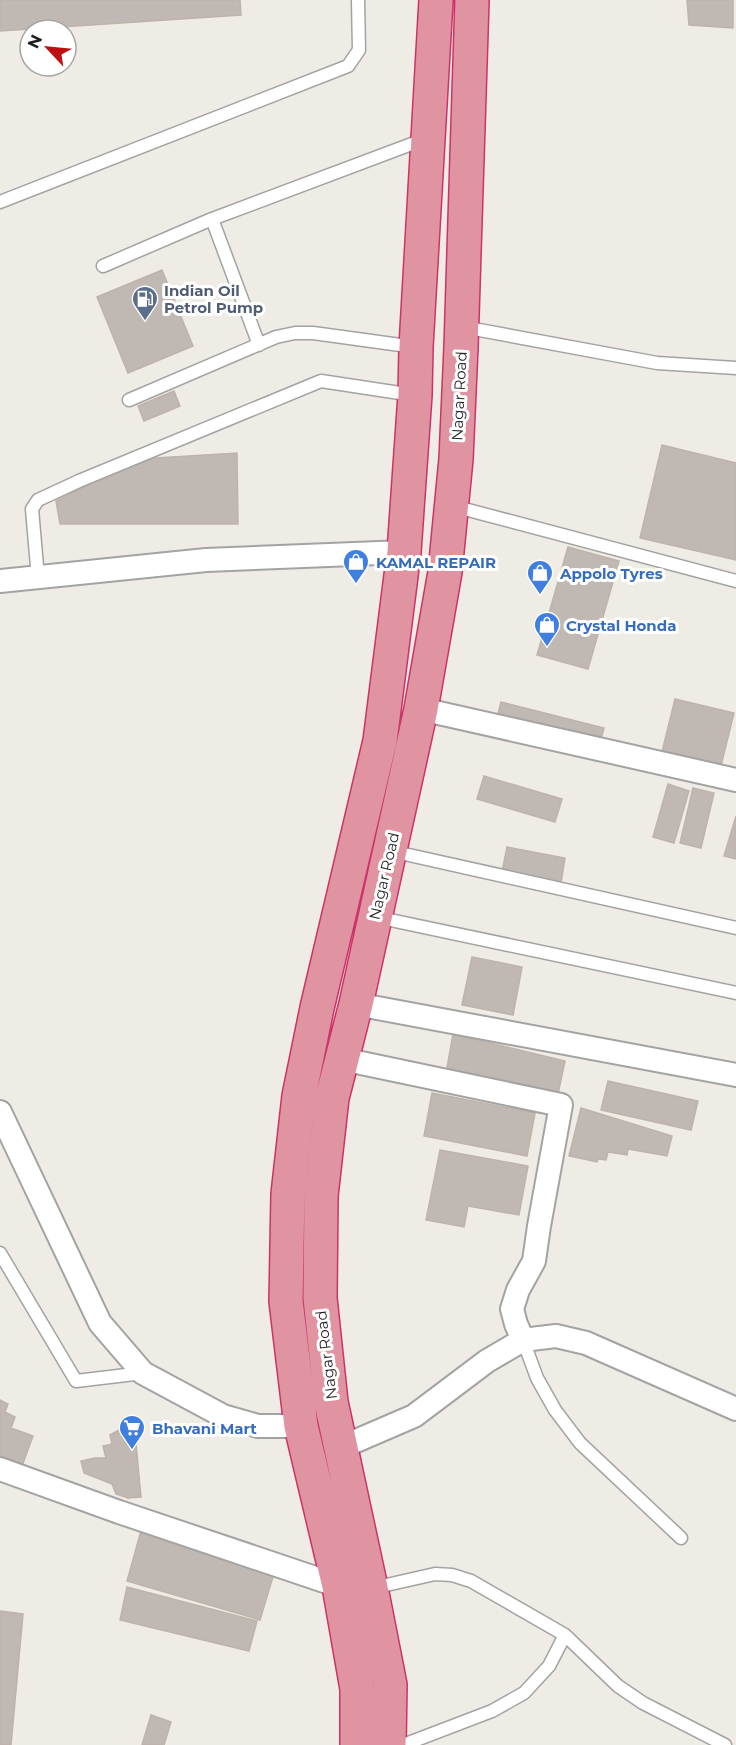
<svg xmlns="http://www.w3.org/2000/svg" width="736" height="1745" viewBox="0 0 736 1745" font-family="Montserrat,sans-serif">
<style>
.building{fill:#bfb8b3;stroke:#bfb3a9;stroke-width:1.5}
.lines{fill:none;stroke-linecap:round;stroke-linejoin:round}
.lane-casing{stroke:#a3a3a3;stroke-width:15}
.street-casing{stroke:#a3a3a3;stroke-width:26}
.highway-casing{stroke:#cd3369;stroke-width:36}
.lane{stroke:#fff;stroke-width:12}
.street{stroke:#fff;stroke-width:22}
.highway{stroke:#e094a2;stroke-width:33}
.labels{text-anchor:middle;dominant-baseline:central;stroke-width:6;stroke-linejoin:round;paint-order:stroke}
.service-label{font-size:15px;font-weight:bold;fill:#4e5e75;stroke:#fff;text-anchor:start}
.street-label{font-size:15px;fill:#1f1f1f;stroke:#fff}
.shop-label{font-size:15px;font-weight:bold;fill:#366cbe;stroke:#fff;text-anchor:start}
</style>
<rect width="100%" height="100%" fill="#efece6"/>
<path class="building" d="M 0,0 L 240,0 L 241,15 L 0,31 Z
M 687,0 L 733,0 L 733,28 L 689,25 Z
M 162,270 L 193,346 L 128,373 L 97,297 Z
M 174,391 L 180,406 L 144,421 L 138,406 Z
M 662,445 L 736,463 L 736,560 L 640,538 Z
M 237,453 L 238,524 L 60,524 L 56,501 L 140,459 Z
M 568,547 L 619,561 L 588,669 L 537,655 Z
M 675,699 L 734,713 L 719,774 L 660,760 Z
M 501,702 L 604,728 L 599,747 L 496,722 Z
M 484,776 L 562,799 L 555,822 L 477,799 Z
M 668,784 L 689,791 L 674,843 L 653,837 Z
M 693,788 L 714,793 L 701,848 L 680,843 Z
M 736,816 L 736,859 L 724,856 Z
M 507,847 L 565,858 L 561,883 L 502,872 Z
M 472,957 L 522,967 L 513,1015 L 462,1005 Z
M 453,1034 L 565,1061 L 558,1094 L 447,1068 Z
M 608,1081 L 698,1101 L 691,1130 L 601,1110 Z
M 432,1093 L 535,1113 L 527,1156 L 424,1136 Z
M 581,1108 L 672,1136 L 667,1156 L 628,1149 L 627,1155 L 608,1152 L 606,1160 L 598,1159 L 597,1162 L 569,1156 Z
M 440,1150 L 528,1166 L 519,1215 L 468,1206 L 464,1227 L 426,1220 Z
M 0,1400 L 8,1404 L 5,1412 L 15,1417 L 11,1428 L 33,1436 L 22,1466 L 0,1458 Z
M 134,1422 L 141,1497 L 128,1498 L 116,1494 L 112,1484 L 84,1473 L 81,1461 L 95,1458 L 106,1458 L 103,1446 L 112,1444 L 110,1435 Z
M 141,1531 L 275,1570 L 260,1620 L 127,1581 Z
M 127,1587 L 257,1621 L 249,1651 L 120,1620 Z
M 0,1611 L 23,1614 L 11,1745 L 0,1745 Z
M 151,1715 L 171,1722 L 164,1745 L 142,1745 Z"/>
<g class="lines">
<defs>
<path id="lane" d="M 0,202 L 348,66 L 359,50 L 358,0
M 212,219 L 259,345
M 103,266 L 212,219 L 425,139
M 463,327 L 657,363 L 736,368
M 129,400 L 276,337 L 295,333 L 313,333 L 415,347
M 453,506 L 736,581
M 38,578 L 32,509 L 38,500 L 79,481 L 321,381 L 413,395
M 391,851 L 736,928
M 376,917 L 736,993
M 0,1253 L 76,1381 L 143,1373
M 523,1340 L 537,1378 L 555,1410 L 580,1443 L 681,1538
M 373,1588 L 435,1574 L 452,1575 L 471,1581 L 565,1635 L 618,1686 L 643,1703 L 725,1745
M 403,1745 L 492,1711 L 524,1693 L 549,1666 L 565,1635"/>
<path id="street" d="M 0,581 L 206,560 L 404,552
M 421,709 L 736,780
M 356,1004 L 736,1075
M 342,1059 L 561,1105 L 539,1226 L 534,1261 L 518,1290 L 512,1309 L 516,1324 L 523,1340
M 0,1112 L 100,1323 L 143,1373 L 223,1416 L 258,1426 L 301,1426
M 342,1447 L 414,1416 L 487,1361 L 523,1340 L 556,1336 L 586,1343 L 736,1409
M 0,1469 L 119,1512 L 339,1586"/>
<path id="highway" d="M 357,1745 L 357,1689 L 339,1586 L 301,1426 L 286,1301 L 288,1194 L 299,1096 L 317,1008 L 380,741 L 404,552 L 415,395 L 416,347 L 436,0
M 389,1745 L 390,1685 L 371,1588 L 331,1402 L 320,1298 L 321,1196 L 332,1098 L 356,1004 L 421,709 L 445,572 L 456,459 L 461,347 L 472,0"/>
</defs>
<use href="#lane" class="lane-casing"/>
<use href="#street" class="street-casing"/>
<use href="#highway" class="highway-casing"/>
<use href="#lane" class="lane"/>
<use href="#street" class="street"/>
<use href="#highway" class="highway"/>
</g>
<defs>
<symbol id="fuel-pin" viewBox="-11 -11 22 30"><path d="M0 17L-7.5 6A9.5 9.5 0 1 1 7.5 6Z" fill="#5c6f8a" stroke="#fff"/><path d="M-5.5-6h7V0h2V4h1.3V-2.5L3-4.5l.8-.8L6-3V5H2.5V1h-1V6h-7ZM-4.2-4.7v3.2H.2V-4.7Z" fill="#fff"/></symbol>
<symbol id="shop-pin" viewBox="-11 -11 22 30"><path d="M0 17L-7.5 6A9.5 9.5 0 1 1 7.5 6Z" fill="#3f7fe0" stroke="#fff"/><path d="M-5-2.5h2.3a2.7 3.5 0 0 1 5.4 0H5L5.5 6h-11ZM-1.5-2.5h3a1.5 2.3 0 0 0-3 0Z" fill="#fff"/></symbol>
<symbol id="supermarket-pin" viewBox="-11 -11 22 30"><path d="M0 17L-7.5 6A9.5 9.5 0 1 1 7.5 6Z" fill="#3f7fe0" stroke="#fff"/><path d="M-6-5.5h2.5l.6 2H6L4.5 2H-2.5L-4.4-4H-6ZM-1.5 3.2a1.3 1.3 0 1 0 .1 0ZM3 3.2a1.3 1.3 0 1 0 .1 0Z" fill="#fff"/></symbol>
</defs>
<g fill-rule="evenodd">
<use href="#fuel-pin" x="130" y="284" width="30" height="40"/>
<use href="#shop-pin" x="341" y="547" width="30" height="40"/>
<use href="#shop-pin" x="525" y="558" width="30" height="40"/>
<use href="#shop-pin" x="532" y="610" width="30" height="40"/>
<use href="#supermarket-pin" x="117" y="1413" width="30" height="40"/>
</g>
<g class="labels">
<g class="service-label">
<text x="164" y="290">Indian Oil<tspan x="164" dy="17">Petrol Pump</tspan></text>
</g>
<g class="street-label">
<text transform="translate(459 396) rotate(-87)">Nagar Road</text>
<text transform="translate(384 876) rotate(-77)">Nagar Road</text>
<text transform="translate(326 1355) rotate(-97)">Nagar Road</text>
</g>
<g class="shop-label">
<text x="376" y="562">KAMAL REPAIR</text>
<text x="560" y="573">Appolo Tyres</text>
<text x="566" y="625">Crystal Honda</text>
<text x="152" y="1428">Bhavani Mart</text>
</g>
</g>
<g transform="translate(48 48) rotate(296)"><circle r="28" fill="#ffffff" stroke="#a5a5a5" stroke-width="1.5"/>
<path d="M0-4.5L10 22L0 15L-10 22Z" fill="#be1011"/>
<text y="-9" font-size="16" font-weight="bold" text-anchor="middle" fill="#1f1f1f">N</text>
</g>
</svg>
